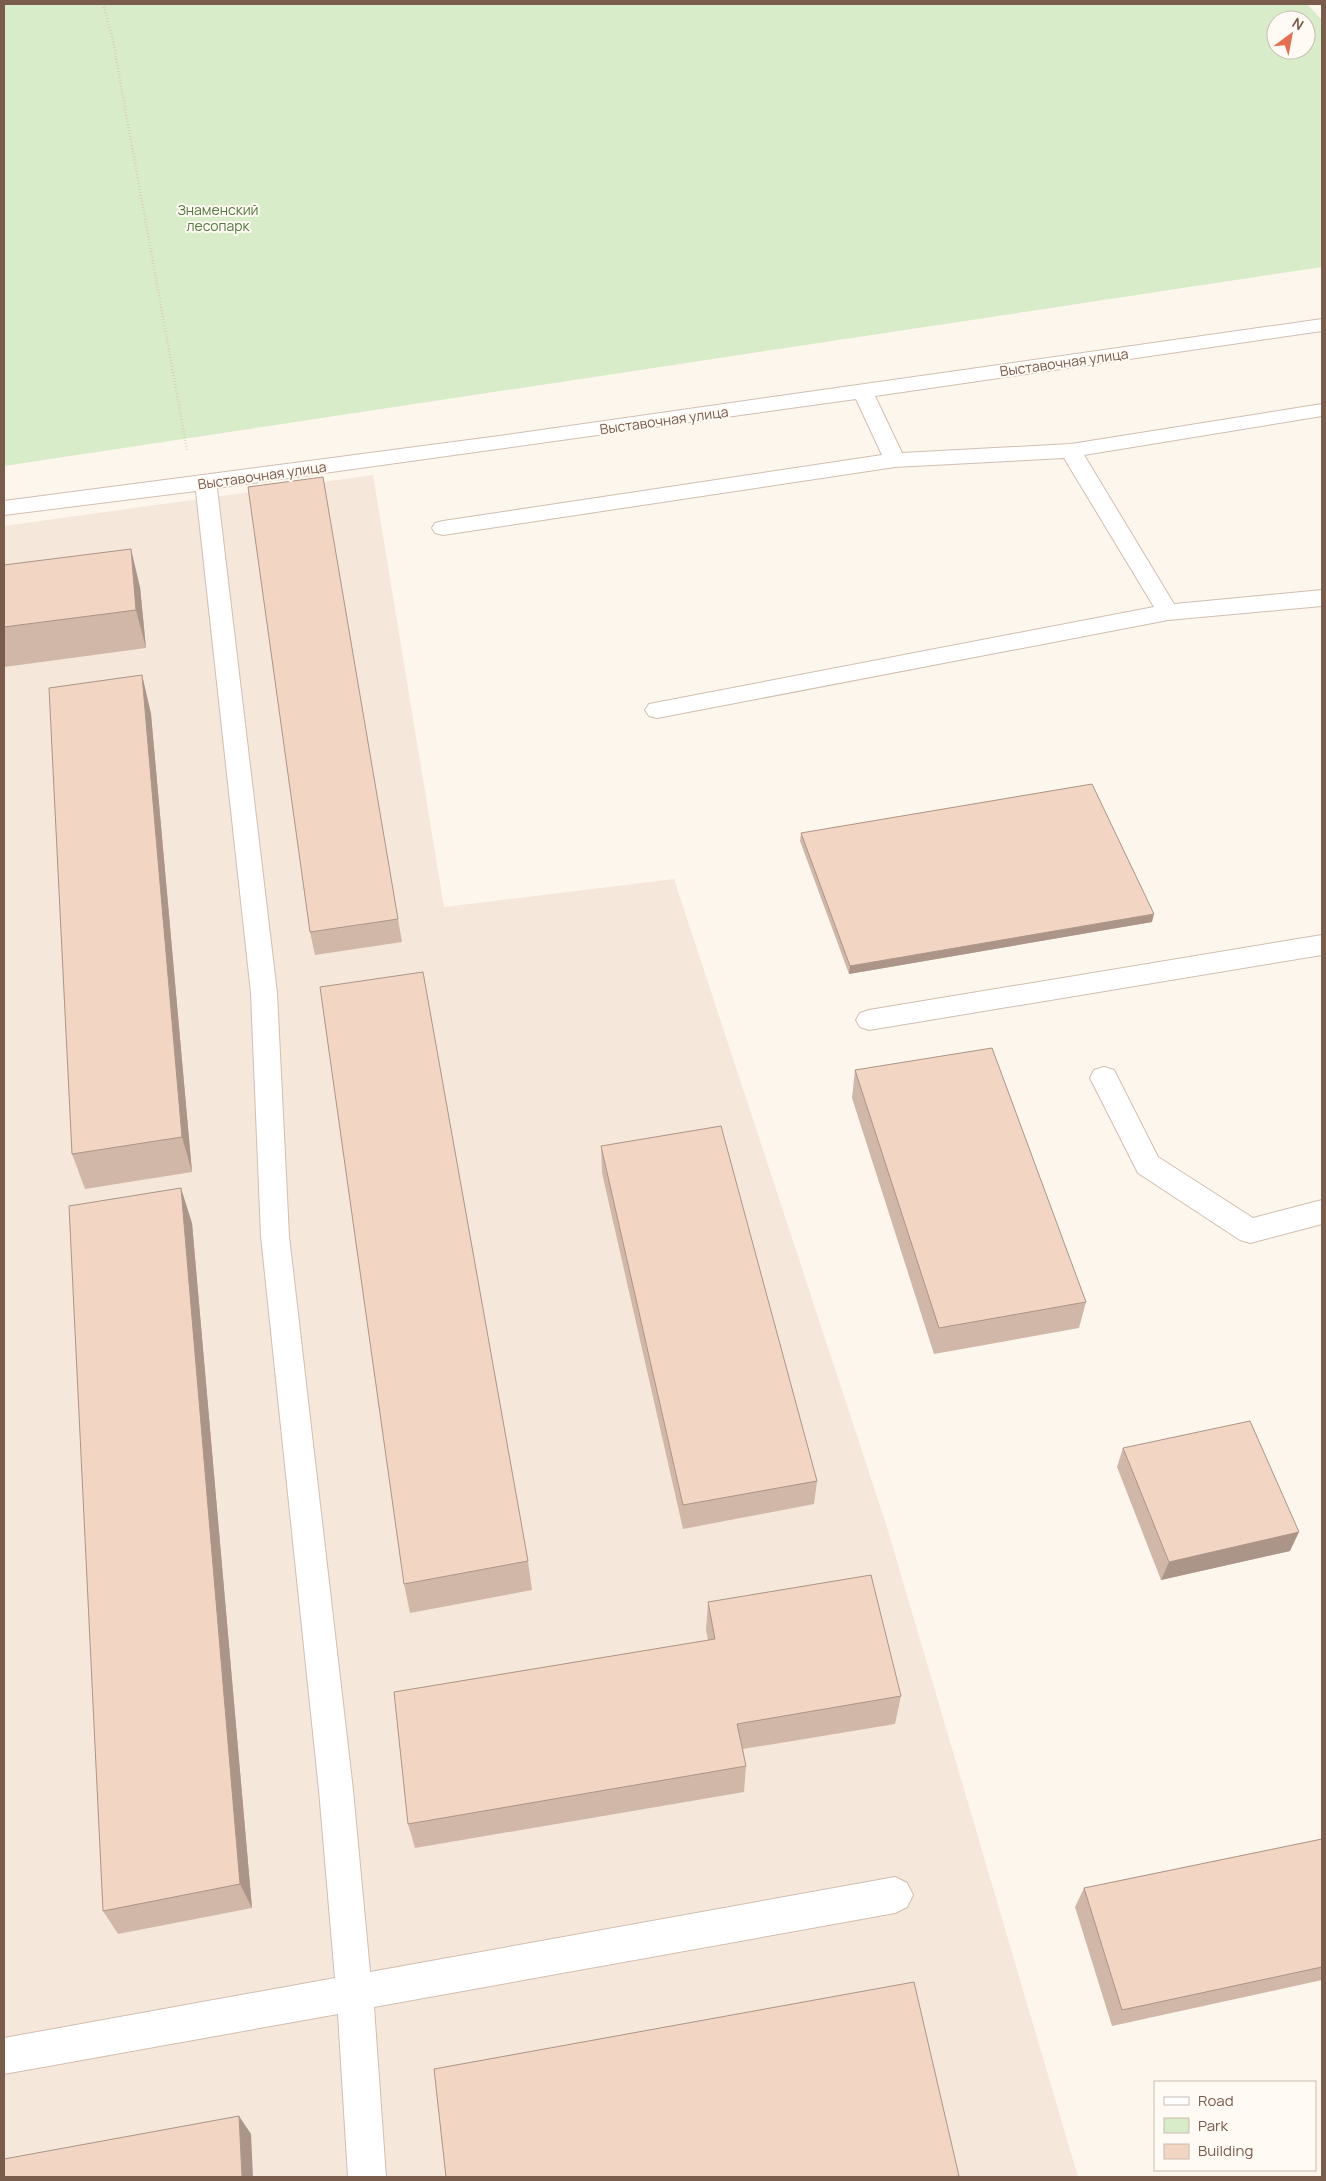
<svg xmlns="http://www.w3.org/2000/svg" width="1326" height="2181" viewBox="0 0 1326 2181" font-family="Manrope,sans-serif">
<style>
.residential{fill:#f5e8da}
.green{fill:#d8ecc9;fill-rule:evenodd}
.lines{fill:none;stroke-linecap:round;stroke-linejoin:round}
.minor-casing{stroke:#d1beb0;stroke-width:2}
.path{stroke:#d9b8a5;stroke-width:2.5;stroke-dasharray:0.5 2.5;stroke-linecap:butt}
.minor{fill:#fff;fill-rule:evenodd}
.wall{fill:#d1b7a8}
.shaded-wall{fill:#aa9588}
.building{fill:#f3d5c3;stroke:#aa9588}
.labels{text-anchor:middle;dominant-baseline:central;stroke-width:4;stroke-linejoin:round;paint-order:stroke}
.far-park-label{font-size:14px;fill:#537a41;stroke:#fffaf3}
.far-street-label{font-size:14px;fill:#7a5c4d;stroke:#fffaf3}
</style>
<rect width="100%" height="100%" fill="#fdf6ec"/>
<path class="residential" d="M 373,475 L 444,907 L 674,879 L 886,1524 L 1078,2177 L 4,2177 L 4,526 Z"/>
<path class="green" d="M 4,4 L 1307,4 L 1322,20 L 1322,267 L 4,466 ZM 1276,20 L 1306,20 L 1306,50 L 1276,50 Z"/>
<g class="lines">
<defs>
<path id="minor" d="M 1322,319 L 1322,331 L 875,396 L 902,453 L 1071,444 L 1322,404 L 1322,416 L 1084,455 L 1174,604 L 1322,590 L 1322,606 L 1168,620 L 657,718 L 649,716 L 645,710 L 649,704 L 1154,607 L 1064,458 L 895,467 L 443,535 L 435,533 L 432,528 L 435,523 L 443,521 L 882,455 L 856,399 L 217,488 L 277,993 L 289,1236 L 353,1790 L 370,1972 L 895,1877 L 907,1883 L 913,1895 L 907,1907 L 895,1913 L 374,2007 L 386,2177 L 348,2177 L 338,2014 L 4,2074 L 4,2038 L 335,1978 L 319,1790 L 261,1236 L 251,993 L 196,491 L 4,515 L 4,501 L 499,436 Z
M 1322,935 L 1322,955 L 869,1030 L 860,1027 L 856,1020 L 860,1013 L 869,1010 Z
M 1104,1067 L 1114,1070 L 1158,1157 L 1253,1218 L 1322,1200 L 1322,1224 L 1250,1243 L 1240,1240 L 1138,1173 L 1090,1078 L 1094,1070 Z"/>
</defs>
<use href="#minor" class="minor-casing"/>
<path class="path" d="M 103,4 L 112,36 L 187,450"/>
<use href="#minor" class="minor"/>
</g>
<path class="wall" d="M 4,565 L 140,587 L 146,648 L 4,667 Z
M 142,675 L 151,714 L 192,1172 L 85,1189 L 72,1154 Z
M 801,833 L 1152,922 L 849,974 L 800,841 Z
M 398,919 L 402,942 L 315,955 L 310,932 Z
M 855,1070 L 1086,1302 L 1079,1328 L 934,1354 L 852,1098 Z
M 601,1146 L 817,1481 L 814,1504 L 683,1529 L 602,1173 Z
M 192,1223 L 252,1908 L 118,1934 L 103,1911 Z
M 1123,1448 L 1290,1551 L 1161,1580 L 1117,1467 Z
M 528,1561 L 532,1590 L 410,1613 L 404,1584 Z
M 708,1602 L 901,1696 L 895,1724 L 743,1749 L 746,1766 L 744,1792 L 415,1848 L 408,1824 L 708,1640 L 706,1630 Z
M 1322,1839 L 1322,1980 L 1112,2026 L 1075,1907 L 1084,1888 Z"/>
<path class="shaded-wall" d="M 131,549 L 140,587 L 146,648 L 136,610 Z
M 142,675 L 151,714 L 192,1172 L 182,1137 Z
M 1154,914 L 1152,922 L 849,974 L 850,966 Z
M 181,1188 L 192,1223 L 252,1908 L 240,1884 Z
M 1299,1532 L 1290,1551 L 1161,1580 L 1169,1562 Z
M 239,2116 L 251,2134 L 253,2177 L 242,2177 Z"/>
<path class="building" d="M 323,477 L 398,919 L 310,932 L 248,487 Z
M 131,549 L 136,610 L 4,627 L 4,565 Z
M 142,675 L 182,1137 L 72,1154 L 49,688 Z
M 1092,784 L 1154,914 L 850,966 L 801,833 Z
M 423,972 L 528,1561 L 404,1584 L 320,987 Z
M 992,1048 L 1086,1302 L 939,1328 L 855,1070 Z
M 721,1126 L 817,1481 L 683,1505 L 601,1146 Z
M 181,1188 L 240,1884 L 103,1911 L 69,1206 Z
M 1250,1421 L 1299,1532 L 1169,1562 L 1123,1448 Z
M 871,1575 L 901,1696 L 737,1724 L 746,1766 L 408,1824 L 394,1692 L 715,1639 L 708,1602 Z
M 1322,1839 L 1322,1967 L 1122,2010 L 1084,1888 Z
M 914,1982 L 959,2176 L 952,2177 L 446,2177 L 434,2069 Z
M 239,2116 L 242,2177 L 4,2177 L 4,2159 Z"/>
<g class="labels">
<g class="far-park-label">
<text x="218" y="209">Знаменский<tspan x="218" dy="16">лесопарк</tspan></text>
</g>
<g class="far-street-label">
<text transform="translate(1064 362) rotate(-8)">Выставочная улица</text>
<text transform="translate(664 420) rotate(-8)">Выставочная улица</text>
<text transform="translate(262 475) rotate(-8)">Выставочная улица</text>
</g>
</g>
<rect width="1326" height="2181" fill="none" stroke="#7a5c4d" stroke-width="10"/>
<rect x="1154" y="2081" width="162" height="90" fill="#fffaf3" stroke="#cabbb1"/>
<rect x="1164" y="2097" width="25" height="8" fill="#ffffff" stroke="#cabbb1"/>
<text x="1198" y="2106" font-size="15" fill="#7a5c4d">Road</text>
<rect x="1164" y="2118" width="25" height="15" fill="#d8ecc9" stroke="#cabbb1"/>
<text x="1198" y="2131" font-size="15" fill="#7a5c4d">Park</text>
<rect x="1164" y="2144" width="25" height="15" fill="#f3d5c3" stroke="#cabbb1"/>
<text x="1198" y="2156" font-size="15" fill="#7a5c4d">Building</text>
<g transform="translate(1291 35) rotate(32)"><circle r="24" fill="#fffaf3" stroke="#cabbb1"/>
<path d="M0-4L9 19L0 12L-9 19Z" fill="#e76f51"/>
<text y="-8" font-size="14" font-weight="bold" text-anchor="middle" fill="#7a5c4d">N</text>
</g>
</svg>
